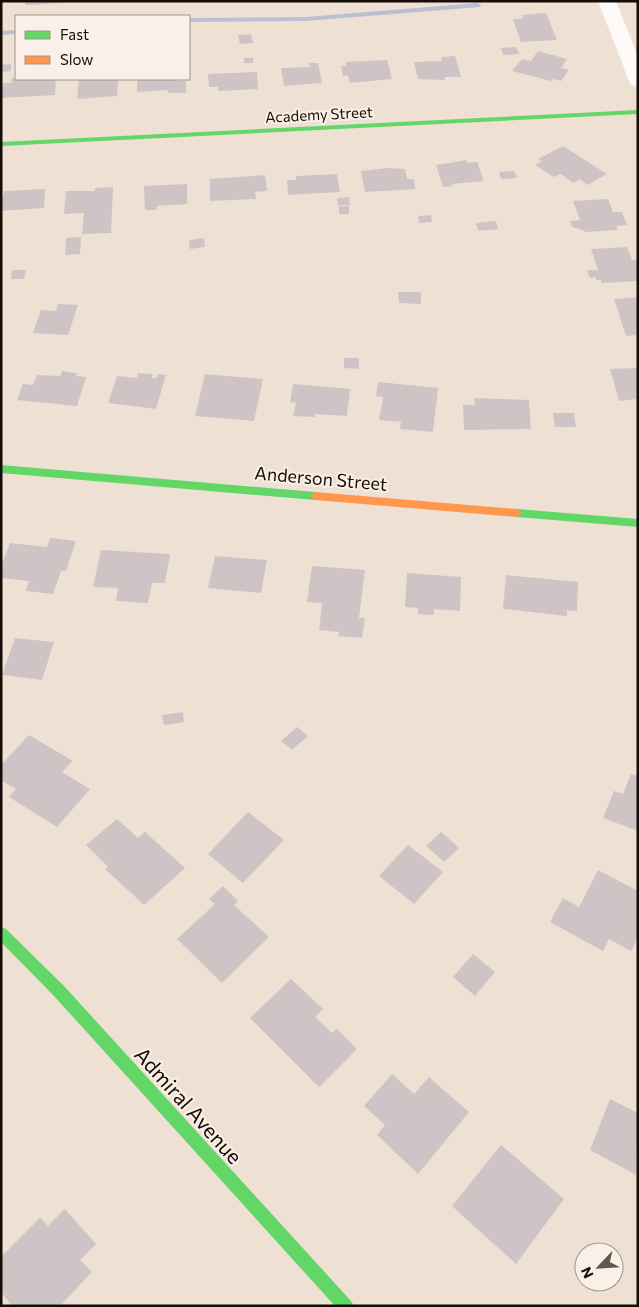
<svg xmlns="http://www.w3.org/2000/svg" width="639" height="1307" viewBox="0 0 639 1307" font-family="Commissioner,sans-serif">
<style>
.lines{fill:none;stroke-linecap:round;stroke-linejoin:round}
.stream{fill:#bbc0d0;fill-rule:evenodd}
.building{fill:#cfc4c5}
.street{fill:#fdfaf9;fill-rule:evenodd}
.fast{fill:#63d668;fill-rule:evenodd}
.slow{fill:#ff974d;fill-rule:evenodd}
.labels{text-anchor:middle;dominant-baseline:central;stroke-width:4;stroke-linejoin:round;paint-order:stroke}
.far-street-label{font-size:15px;fill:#160d06;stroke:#fbf0e7}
.street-label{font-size:18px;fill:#160d06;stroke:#fbf0e7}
.near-street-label{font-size:21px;fill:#160d06;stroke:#fbf0e7}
</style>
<rect width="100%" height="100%" fill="#efe0d4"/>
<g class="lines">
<path class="stream" d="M 477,3 L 481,5 L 480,7 L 306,21 L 189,22 L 189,18 L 306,17 Z
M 16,30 L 16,34 L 1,35 L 1,31 Z"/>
</g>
<path class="building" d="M 25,1 L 62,1 L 63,3 L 25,5 Z
M 546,13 L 557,40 L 521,42 L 513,19 L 523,19 L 522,15 Z
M 251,34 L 253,43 L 240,44 L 238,35 Z
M 516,47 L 519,54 L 503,55 L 501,48 Z
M 538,51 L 567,59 L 561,68 L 569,70 L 561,81 L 553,79 L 551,81 L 512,71 L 522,59 L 531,61 Z
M 455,56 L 461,77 L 444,77 L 445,80 L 418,79 L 414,62 L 442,61 L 441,57 Z
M 244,58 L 253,58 L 253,63 L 244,63 Z
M 387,60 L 392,79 L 350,83 L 348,75 L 343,76 L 341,66 L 346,66 L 346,62 Z
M 309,63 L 318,63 L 322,83 L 284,86 L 281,68 L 310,67 Z
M 11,64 L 11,71 L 1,72 L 1,65 Z
M 257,72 L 258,89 L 218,91 L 218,87 L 209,87 L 208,74 Z
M 12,78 L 56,79 L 55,95 L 1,98 L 3,83 L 11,83 Z
M 118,79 L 117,96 L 77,99 L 79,80 Z
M 137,79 L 176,79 L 176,81 L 186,81 L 186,93 L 168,93 L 168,90 L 137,92 Z
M 563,146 L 607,174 L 587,185 L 580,179 L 573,183 L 561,174 L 554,177 L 535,165 L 542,161 L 538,159 Z
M 467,160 L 467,163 L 477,162 L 484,181 L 452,184 L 453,186 L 443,187 L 436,165 Z
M 388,168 L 405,169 L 407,179 L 414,179 L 415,189 L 365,192 L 361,171 Z
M 514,171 L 517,178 L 501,179 L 499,172 Z
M 337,174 L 340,192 L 288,195 L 287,180 L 296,180 L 296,176 Z
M 265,175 L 267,191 L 255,192 L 256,199 L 210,201 L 210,179 Z
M 187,184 L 187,204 L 157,206 L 156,210 L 145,210 L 144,186 Z
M 113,187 L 111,233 L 82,234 L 84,213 L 64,214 L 66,191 L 95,191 L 95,188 Z
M 45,189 L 44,208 L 1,211 L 1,196 L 3,196 L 4,191 Z
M 349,197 L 350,205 L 338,205 L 337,198 Z
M 608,199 L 613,212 L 622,212 L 627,225 L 616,226 L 618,230 L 584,232 L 583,230 L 572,227 L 570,221 L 580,220 L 573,201 Z
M 339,206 L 349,206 L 349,214 L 339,214 Z
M 431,215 L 432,222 L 419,223 L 418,216 Z
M 496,221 L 498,229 L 478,231 L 476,223 Z
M 81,237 L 80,254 L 65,255 L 66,238 Z
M 204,238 L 205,247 L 190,249 L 189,240 Z
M 627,247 L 632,260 L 638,259 L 638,281 L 602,283 L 601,280 L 596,280 L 596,277 L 590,278 L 587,270 L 598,270 L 591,249 Z
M 12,270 L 26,270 L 24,279 L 11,279 Z
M 398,292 L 421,292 L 421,304 L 399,303 Z
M 638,297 L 638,339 L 637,339 L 636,335 L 626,336 L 614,299 Z
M 58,304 L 78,305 L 68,335 L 33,333 L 41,310 L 56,311 Z
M 344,358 L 359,358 L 359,369 L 344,368 Z
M 638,368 L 638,399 L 619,401 L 610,369 Z
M 62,371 L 77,373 L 76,376 L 86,377 L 77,406 L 17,400 L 23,384 L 33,385 L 37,375 L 60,376 Z
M 138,373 L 153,374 L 152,378 L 156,378 L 158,374 L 166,375 L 156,409 L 108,403 L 117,376 L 137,378 Z
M 205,374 L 263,379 L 254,421 L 195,416 Z
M 378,382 L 438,388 L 433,432 L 400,429 L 401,422 L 379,420 L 383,397 L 376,396 Z
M 293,384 L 350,389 L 347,416 L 315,414 L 315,417 L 293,416 L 296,403 L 290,402 Z
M 474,398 L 529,400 L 531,429 L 464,430 L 463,405 L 475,405 Z
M 553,413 L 574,413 L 576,427 L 555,427 Z
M 50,538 L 76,541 L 66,571 L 61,571 L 53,594 L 26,591 L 29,581 L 1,578 L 1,566 L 10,543 L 47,547 Z
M 101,550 L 170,554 L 165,583 L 152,583 L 148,603 L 116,601 L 118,588 L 93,587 Z
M 215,556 L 267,560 L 261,593 L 208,588 Z
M 312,566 L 365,570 L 359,618 L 365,618 L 362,638 L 338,636 L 339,632 L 319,630 L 322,603 L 307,602 Z
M 407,573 L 461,577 L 460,611 L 434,609 L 434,615 L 418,614 L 418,608 L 405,607 Z
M 506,575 L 578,582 L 577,611 L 567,610 L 567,616 L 503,609 Z
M 15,638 L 54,642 L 42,680 L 2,675 Z
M 183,712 L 184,722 L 164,725 L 162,715 Z
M 297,727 L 308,736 L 292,750 L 281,741 Z
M 29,735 L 73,761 L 62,772 L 90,789 L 57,827 L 9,797 L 16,789 L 1,780 L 1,765 Z
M 631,774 L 638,776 L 638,831 L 603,818 L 614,791 L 623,794 Z
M 248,812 L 284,840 L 243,883 L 208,854 Z
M 117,819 L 138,838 L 145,832 L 185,868 L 144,905 L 105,869 L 108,867 L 86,845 Z
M 441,832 L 459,848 L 444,862 L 426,846 Z
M 408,845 L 443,872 L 414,904 L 379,876 Z
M 598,870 L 638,891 L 638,938 L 631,951 L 609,939 L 603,951 L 550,922 L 563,898 L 579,907 Z
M 223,886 L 238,901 L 234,905 L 269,937 L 222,983 L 177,939 L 215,904 L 209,899 Z
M 473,954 L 495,972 L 475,996 L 453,977 Z
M 291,979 L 323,1009 L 315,1017 L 332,1033 L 337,1029 L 357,1049 L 319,1087 L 250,1018 Z
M 392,1074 L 414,1094 L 429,1077 L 469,1112 L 418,1174 L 377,1135 L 385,1125 L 364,1106 Z
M 610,1099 L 638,1113 L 636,1175 L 590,1150 Z
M 501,1145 L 564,1199 L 516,1264 L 452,1206 Z
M 65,1209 L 96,1244 L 80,1260 L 92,1272 L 60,1306 L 12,1306 L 1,1292 L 1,1257 L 40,1218 L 48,1226 Z"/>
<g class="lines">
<path class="street" d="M 598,1 L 616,1 L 638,57 L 638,87 L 631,85 L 629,81 Z"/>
<path class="fast" d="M 638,110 L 638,114 L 1,146 L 1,142 Z
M 1,465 L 315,492 L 320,496 L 315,500 L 1,473 Z
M 517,509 L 638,519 L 638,527 L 517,517 L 512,513 Z
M 1,927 L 6,929 L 64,986 L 351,1301 L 354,1306 L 335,1306 L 54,996 L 1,942 Z"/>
<path class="slow" d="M 315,492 L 517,509 L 522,513 L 517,517 L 315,500 L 310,496 Z"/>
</g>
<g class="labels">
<g class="far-street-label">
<text transform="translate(319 114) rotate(-3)">Academy Street</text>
</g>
<g class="street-label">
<text transform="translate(321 478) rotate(5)">Anderson Street</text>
</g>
<g class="near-street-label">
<text transform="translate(189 1105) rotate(48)">Admiral Avenue</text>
</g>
</g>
<rect width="639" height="1307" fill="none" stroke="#160d06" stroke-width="5"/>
<rect x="15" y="15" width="175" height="65" fill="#fbf0e7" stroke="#9f958d"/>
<rect x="25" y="31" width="25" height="8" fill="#63d668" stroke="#9f958d"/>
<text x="60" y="40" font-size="15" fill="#160d06">Fast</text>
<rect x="25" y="56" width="25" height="8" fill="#ff974d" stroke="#9f958d"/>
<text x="60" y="65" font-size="15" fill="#160d06">Slow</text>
<g transform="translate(599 1267) rotate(245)"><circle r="24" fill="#fbf0e7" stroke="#9f958d"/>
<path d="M0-4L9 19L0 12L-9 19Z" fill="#62574e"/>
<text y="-8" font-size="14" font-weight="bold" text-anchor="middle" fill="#160d06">N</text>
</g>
</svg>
